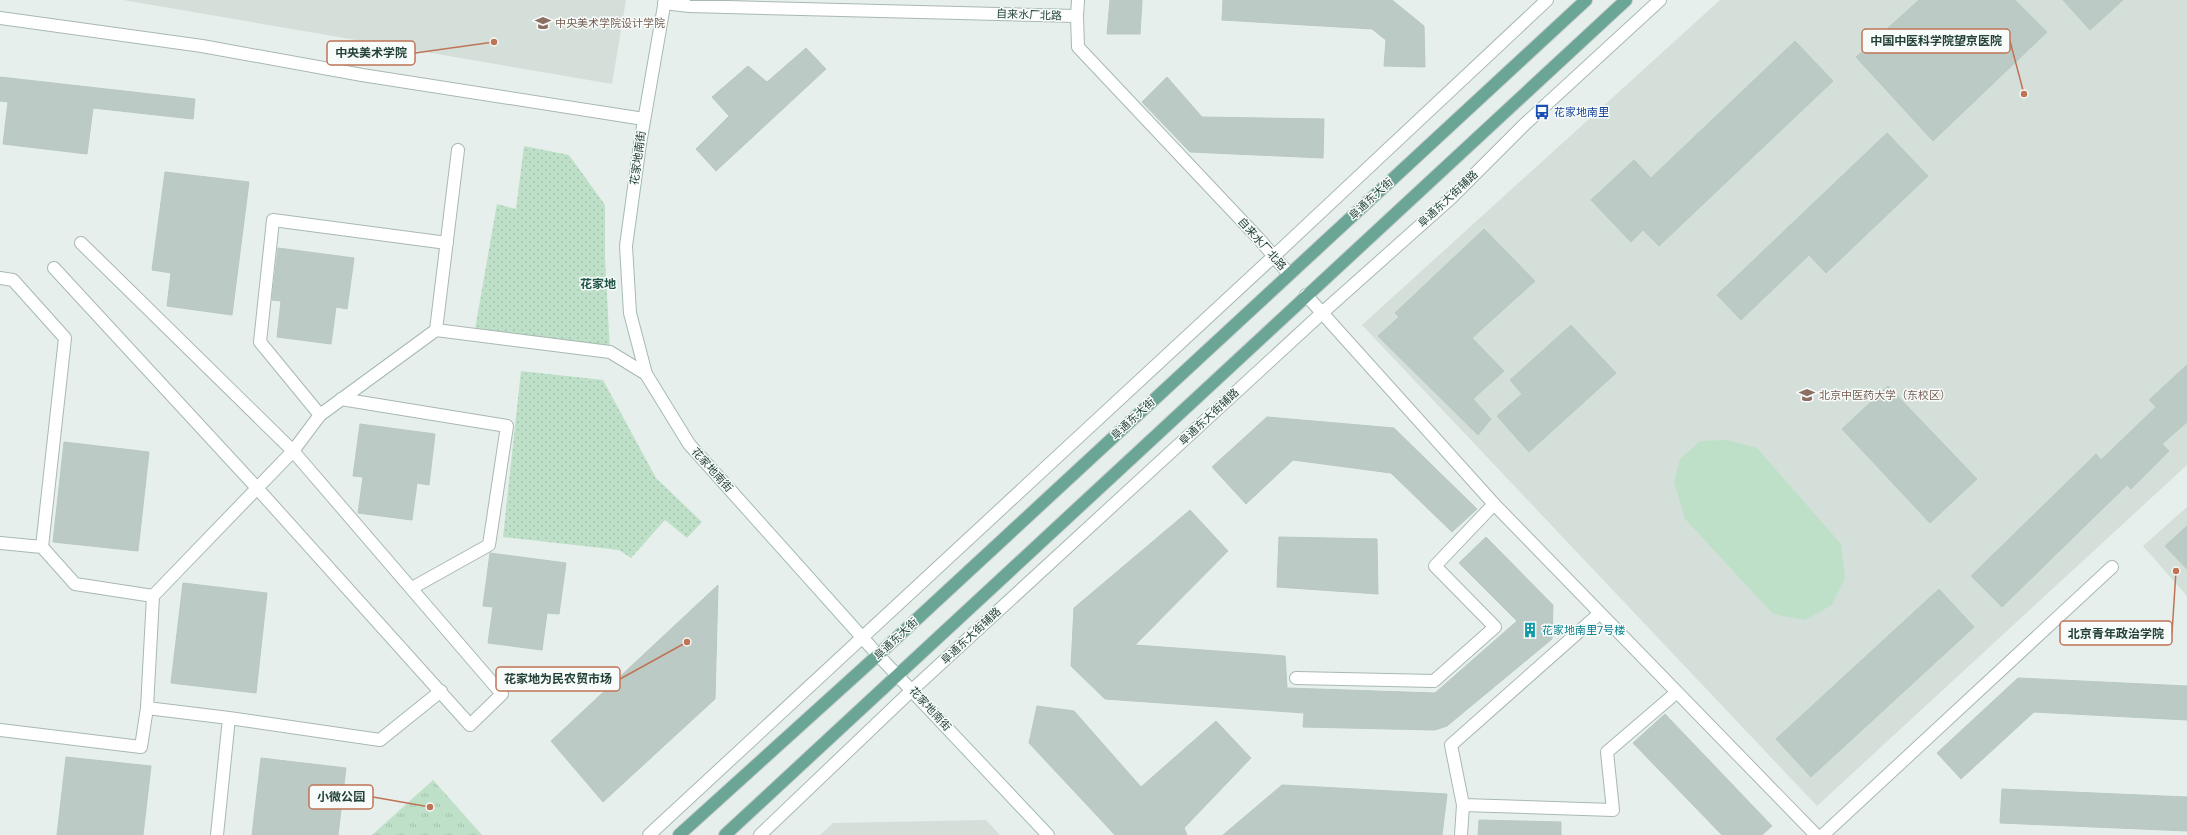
<svg xmlns="http://www.w3.org/2000/svg" width="2187" height="835" viewBox="0 0 2187 835" font-family="Roboto,'Noto Sans SC',sans-serif">
<style>
.built{fill:#d4dfda}
.grass{fill:url(#grass-tufts)}
.garden{fill:url(#garden-dots)}
.pitch{fill:#bfe0c8}
.building{fill:#bbcac4;stroke:#b8c9c2}
.lines{fill:none;stroke-linecap:round;stroke-linejoin:round}
.street-casing{stroke:#a8b8b2;stroke-width:14}
.secondary-casing{stroke:#a4bbb3;stroke-width:14}
.primary-casing{stroke:#c2cac8;stroke-width:14}
.street{stroke:#fff;stroke-width:12}
.secondary{stroke:#fff;stroke-width:12}
.primary{stroke:#6aa596;stroke-width:12}
.labels{text-anchor:middle;dominant-baseline:central;stroke-width:3;stroke-linejoin:round;paint-order:stroke}
.street-label{font-size:11px;fill:#24423a;stroke:#f7fbf9}
.education-label{font-size:11px;fill:#785e54;stroke:#f7fbf9;text-anchor:start}
.transit-label{font-size:11px;fill:#164399;stroke:#f7fbf9;text-anchor:start}
.culture-label{font-size:11px;fill:#0d838f;stroke:#f7fbf9;text-anchor:start}
.neighbourhood-label{font-size:12px;font-weight:bold;fill:#1f5548;stroke:#f7fbf9}
.leader{fill:none;stroke:#c07456;stroke-width:1.5}
.callout-dot{fill:#c07456;stroke:#f7fbf9;stroke-width:1.5}
.callout{fill:#f7fbf9;stroke:#c07456;stroke-width:1.5}
.callout-label{font-size:12px;text-anchor:middle;font-weight:bold;fill:#24423a}
</style>
<defs>
<pattern id="grass-tufts" width="24" height="20" patternUnits="userSpaceOnUse"><rect width="24" height="20" fill="#bfe0c8"/><path d="M3 7l-1-3M5 7V3M7 7l1-3M15 17l-1-3M17 17v-4M19 17l1-3" fill="none" stroke="#a4c1ad"/></pattern>
<pattern id="garden-dots" width="8" height="8" patternUnits="userSpaceOnUse"><rect width="8" height="8" fill="#bfe0c8"/><path d="M2 2h.1M6 6h.1" fill="none" stroke="#a4c1ad" stroke-width="1.8" stroke-linecap="round"/></pattern>
</defs>
<rect width="100%" height="100%" fill="#e6efeb"/>
<path class="built" d="M 123,0 L 626,0 L 612,84 Z
M 1720,0 L 2187,0 L 2187,465 L 1817,806 L 1362,325 Z
M 2187,507 L 2187,596 L 2143,546 Z
M 986,820 L 1000,835 L 820,835 L 833,823 Z"/>
<path class="grass" d="M 433,780 L 482,835 L 372,835 Z"/>
<path class="garden" d="M 524,146 L 569,155 L 605,205 L 605,258 L 610,352 L 474,335 L 497,204 L 516,209 Z
M 521,371 L 603,380 L 656,478 L 702,522 L 687,538 L 665,520 L 631,558 L 619,550 L 503,537 Z"/>
<path class="pitch" d="M 1727,440 L 1757,448 L 1841,544 L 1845,578 L 1832,605 L 1805,620 L 1773,614 L 1685,519 L 1674,482 L 1680,459 L 1700,441 Z"/>
<path class="building" d="M 1110,0 L 1142,0 L 1140,34 L 1107,34 Z
M 1223,0 L 1392,0 L 1424,26 L 1425,67 L 1384,66 L 1386,40 L 1372,29 L 1222,20 Z
M 1919,0 L 2015,0 L 2047,32 L 1933,141 L 1856,57 Z
M 2063,0 L 2123,0 L 2090,30 Z
M 1795,41 L 1833,81 L 1659,246 L 1643,230 L 1631,242 L 1591,200 L 1634,160 L 1651,178 Z
M 806,48 L 826,69 L 716,171 L 696,149 L 729,116 L 712,97 L 748,66 L 767,82 Z
M 0,77 L 195,99 L 193,119 L 93,108 L 87,154 L 3,144 L 8,102 L 0,101 Z
M 1167,77 L 1202,117 L 1324,119 L 1323,158 L 1190,152 L 1142,102 Z
M 1887,133 L 1928,176 L 1826,273 L 1809,255 L 1741,320 L 1717,295 Z
M 165,172 L 249,182 L 232,315 L 167,306 L 171,273 L 152,270 Z
M 1484,229 L 1535,281 L 1472,338 L 1504,371 L 1473,399 L 1491,419 L 1478,435 L 1378,336 L 1399,317 L 1395,313 Z
M 278,248 L 354,258 L 347,309 L 336,307 L 331,344 L 277,337 L 281,301 L 272,300 Z
M 1571,325 L 1616,373 L 1529,452 L 1497,416 L 1522,394 L 1510,380 Z
M 2187,365 L 2187,422 L 2162,444 L 2169,451 L 2131,489 L 2127,485 L 2002,607 L 1971,576 L 2096,454 L 2101,460 L 2156,407 L 2149,400 Z
M 1888,386 L 1977,479 L 1930,523 L 1842,429 Z
M 1267,417 L 1394,428 L 1477,509 L 1452,532 L 1391,473 L 1293,460 L 1246,504 L 1212,467 Z
M 360,424 L 435,434 L 429,485 L 417,483 L 412,520 L 358,513 L 363,477 L 353,476 Z
M 64,442 L 149,452 L 138,551 L 53,542 Z
M 1190,510 L 1228,551 L 1135,645 L 1285,656 L 1287,688 L 1435,693 L 1517,621 L 1459,563 L 1486,537 L 1553,605 L 1552,639 L 1447,726 L 1435,730 L 1303,727 L 1304,713 L 1105,699 L 1071,666 L 1074,608 Z
M 2187,526 L 2187,569 L 2165,546 Z
M 1279,537 L 1377,539 L 1378,594 L 1277,587 Z
M 490,553 L 566,563 L 559,614 L 547,613 L 542,650 L 488,643 L 493,607 L 483,606 Z
M 183,583 L 267,593 L 256,693 L 171,683 Z
M 718,585 L 715,699 L 603,802 L 551,741 Z
M 1939,589 L 1974,627 L 1811,777 L 1776,739 Z
M 2018,678 L 2187,686 L 2187,720 L 2034,712 L 1961,779 L 1937,753 Z
M 1037,706 L 1074,711 L 1141,787 L 1216,721 L 1251,758 L 1184,828 L 1187,835 L 1115,835 L 1029,743 Z
M 1665,714 L 1772,826 L 1762,835 L 1722,835 L 1633,743 Z
M 66,757 L 151,766 L 143,835 L 57,835 Z
M 261,758 L 346,768 L 338,835 L 252,835 Z
M 1282,785 L 1447,794 L 1442,835 L 1223,835 Z
M 2002,789 L 2187,797 L 2187,831 L 2000,823 Z
M 1479,820 L 1561,822 L 1561,835 L 1478,835 Z"/>
<g class="lines">
<defs>
<path id="street" d="M 664,3 L 689,6 L 1077,16 L 1078,47 L 1260,240 L 1289,274
M 1077,16 L 1078,0
M 0,18 L 202,46 L 362,75 L 644,119
M 54,268 L 257,488 L 470,725 L 502,694 L 293,451 L 81,243
M 0,278 L 13,280 L 65,338 L 42,547
M 1306,295 L 1494,504 L 1816,835
M 436,330 L 458,150
M 341,399 L 507,426 L 489,545 L 412,588
M 320,415 L 260,342 L 273,220 L 447,243
M 0,543 L 42,547 L 75,584 L 153,596 L 147,708 L 229,718 L 380,740 L 441,691
M 153,596 L 293,451 L 320,415 L 436,330 L 610,352 L 646,374
M 1296,678 L 1434,681 L 1495,627 L 1435,566 L 1494,504
M 0,730 L 141,747 L 147,708
M 1463,805 L 1613,810 L 1607,752 L 1677,692
M 217,835 L 229,718
M 649,835 L 1274,256 L 1547,0
M 760,835 L 912,690 L 1322,313 L 1451,198 L 1525,124 L 1660,0
M 1461,835 L 1463,805 L 1451,745 L 1600,613
M 1823,835 L 2112,567"/>
<path id="secondary" d="M 665,0 L 640,144 L 626,246 L 630,313 L 646,374 L 689,444 L 878,655 L 1048,835"/>
<path id="primary" d="M 679,835 L 878,655 L 1586,0
M 725,835 L 1626,0"/>
</defs>
<use href="#street" class="street-casing"/>
<use href="#secondary" class="secondary-casing"/>
<use href="#primary" class="primary-casing"/>
<use href="#street" class="street"/>
<use href="#secondary" class="secondary"/>
<use href="#primary" class="primary"/>
</g>
<defs>
<symbol id="university-bare" viewBox="-9 -9 18 18"><path d="M0-5L7-2L0 1L-7-2ZM-4 1L0 2.5L4 1V4Q0 6-4 4Z" fill="#8d6e63" stroke="#f7fbf9" stroke-width="2.5" paint-order="stroke"/></symbol>
<symbol id="bus-bare" viewBox="-9 -9 18 18"><path d="M-5-6H5V4H4V6H2V4H-2V6H-4V4H-5ZM-3.5-4V0h7V-4ZM-3.5 1.2v1.5H-2V1.2ZM2 1.2v1.5H3.5V1.2Z" fill="#1a4fb4" stroke="#f7fbf9" stroke-width="2.5" paint-order="stroke"/></symbol>
<symbol id="building-bare" viewBox="-9 -9 18 18"><path d="M-4-6H4V6H1V3H-1V6H-4ZM-2.5-4.3h1.7v1.8h-1.7ZM.8-4.3h1.7v1.8H.8ZM-2.5-1h1.7V.8h-1.7ZM.8-1h1.7V.8H.8Z" fill="#0f9aa8" stroke="#f7fbf9" stroke-width="2.5" paint-order="stroke"/></symbol>
</defs>
<g fill-rule="evenodd">
<use href="#university-bare" x="532" y="12" width="22" height="22"/>
<use href="#bus-bare" x="1531" y="101" width="22" height="22"/>
<use href="#university-bare" x="1796" y="384" width="22" height="22"/>
<use href="#building-bare" x="1519" y="619" width="22" height="22"/>
</g>
<g class="labels">
<g class="street-label">
<text transform="translate(1029 15) rotate(2)">自来水厂北路</text>
<text transform="translate(638 158) rotate(-82)">花家地南街</text>
<text transform="translate(1371 199) rotate(-43)">阜通东大街</text>
<text transform="translate(1448 199) rotate(-43)">阜通东大街辅路</text>
<text transform="translate(1262 244) rotate(48)">自来水厂北路</text>
<text transform="translate(1209 417) rotate(-43)">阜通东大街辅路</text>
<text transform="translate(1133 419) rotate(-43)">阜通东大街</text>
<text transform="translate(712 470) rotate(48)">花家地南街</text>
<text transform="translate(971 636) rotate(-43)">阜通东大街辅路</text>
<text transform="translate(896 639) rotate(-43)">阜通东大街</text>
<text transform="translate(930 709) rotate(47)">花家地南街</text>
</g>
<g class="education-label">
<text x="555" y="23">中央美术学院设计学院</text>
<text x="1819" y="395">北京中医药大学（东校区）</text>
</g>
<g class="transit-label">
<text x="1554" y="112">花家地南里</text>
</g>
<g class="culture-label">
<text x="1542" y="630">花家地南里7号楼</text>
</g>
<g class="neighbourhood-label">
<text x="598" y="284">花家地</text>
</g>
</g>
<path class="leader" d="M2024 94L2010 41M494 42L415 53M2176 571L2172 633M687 642L620 679M430 807L373 797"/>
<g class="callout-dot">
<circle cx="2024" cy="94" r="4"/>
<circle cx="494" cy="42" r="4"/>
<circle cx="2176" cy="571" r="4"/>
<circle cx="687" cy="642" r="4"/>
<circle cx="430" cy="807" r="4"/>
</g>
<g class="callout">
<rect x="1862" y="29" width="148" height="24" rx="4"/>
<rect x="327" y="41" width="88" height="24" rx="4"/>
<rect x="2060" y="621" width="112" height="24" rx="4"/>
<rect x="496" y="667" width="124" height="24" rx="4"/>
<rect x="309" y="785" width="64" height="24" rx="4"/>
</g>
<g class="callout-label">
<text x="1936" y="45">中国中医科学院望京医院</text>
<text x="371" y="57">中央美术学院</text>
<text x="2116" y="638">北京青年政治学院</text>
<text x="558" y="683">花家地为民农贸市场</text>
<text x="341" y="801">小微公园</text>
</g>
</svg>
